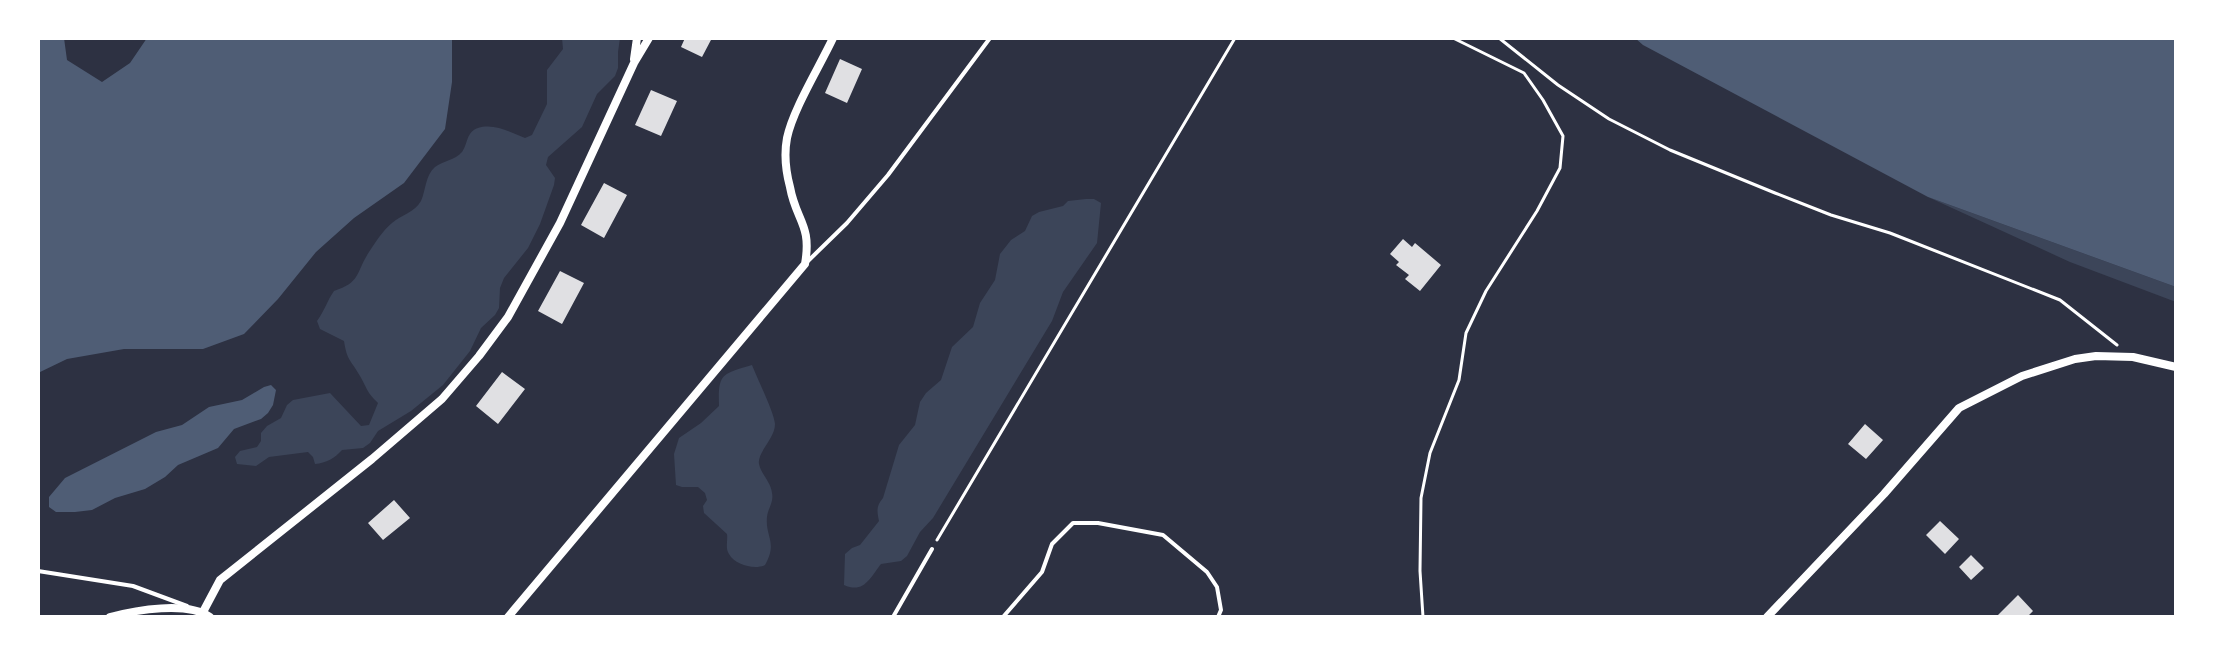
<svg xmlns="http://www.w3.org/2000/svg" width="2214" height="655" viewBox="0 0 2214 655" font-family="Spectral,serif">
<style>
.green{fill:#3c4559}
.water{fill:#4f5d75}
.building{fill:#e0e0e3}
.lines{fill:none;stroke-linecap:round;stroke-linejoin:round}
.path{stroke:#fff;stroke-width:3}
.service{stroke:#fff;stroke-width:4}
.minor{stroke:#fff;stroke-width:8}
</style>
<rect width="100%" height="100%" fill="#2d3142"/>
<path class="green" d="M 562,38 L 620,38 L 618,52 L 618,68 L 615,76 L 597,94 L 582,127 L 548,157 L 546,165 L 555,178 L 554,185 L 540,224 L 528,248 L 504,278 L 500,288 L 499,308 L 495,315 L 481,328 L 470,351 L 443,385 L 411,411 L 378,431 L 370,443 L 363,448 L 342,450 C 335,458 326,463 315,464 L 313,457 L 308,452 L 269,457 L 256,466 L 237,464 L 235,457 L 240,451 L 257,447 L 261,441 L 261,433 L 267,426 L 281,418 L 287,405 L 293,400 L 330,393 L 361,426 L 369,425 L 378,403 C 366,391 368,390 360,376 C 351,360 347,361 344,341 L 320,329 L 317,321 C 325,310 327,301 334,291 C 361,282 355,274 369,252 C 375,243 383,230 392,223 C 401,215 415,212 421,201 C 426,190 425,176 435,167 C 443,161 455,160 462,152 C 468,144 466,132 478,128 C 494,123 510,132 525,138 L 532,135 L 547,104 L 547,70 L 563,49 Z
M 1928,197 L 2176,287 L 2176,302 L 2070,262 Z
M 1086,199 L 1094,199 L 1101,203 L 1097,243 L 1063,292 L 1052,321 L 933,518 L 920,532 L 907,556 L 901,561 L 881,564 C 870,578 864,594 844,585 L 845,554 L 852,548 L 860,545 L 879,521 C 877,511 876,506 883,498 L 899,445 L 915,425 L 920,402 L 926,393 L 941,380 L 952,347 L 973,327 L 980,303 L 995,280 L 1000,254 L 1011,240 L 1025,231 L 1032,216 L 1039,212 L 1063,206 L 1068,201 Z
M 752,365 C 757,378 774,412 775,424 C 775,439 757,452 759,464 C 761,474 771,482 772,493 C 774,502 768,508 767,517 C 765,537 778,542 765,565 C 755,570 735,565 729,554 C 725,548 728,541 727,534 L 704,513 L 703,506 L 707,500 L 705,493 L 698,487 L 682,487 L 676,485 L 674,454 L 679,438 L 701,423 L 719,406 C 718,374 721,374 752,365 Z"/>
<path class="water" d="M 38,38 L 64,38 L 67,60 L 102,82 L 130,63 L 147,38 L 452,38 L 452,82 L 445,129 L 404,183 L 354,218 L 316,252 L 278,299 L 244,334 L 203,349 L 124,349 L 67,359 L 38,373 Z
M 1635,38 L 2176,38 L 2176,287 L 1928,197 L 1643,45 Z
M 271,385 L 276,390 L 273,405 L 268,413 L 261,419 L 234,429 L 218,448 L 178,465 L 165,477 L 145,489 L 115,498 L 92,510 L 75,512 L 56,512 L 49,507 L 49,497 L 65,478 L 156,432 L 182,425 L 209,407 L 242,400 L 264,387 Z"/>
<path class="building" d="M 685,38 L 712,38 L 702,57 L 681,47 Z
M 840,59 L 862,69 L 847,103 L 825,93 Z
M 651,90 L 677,101 L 661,136 L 635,125 Z
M 604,183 L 627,195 L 604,238 L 581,225 Z
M 1403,239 L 1412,247 L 1415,243 L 1441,265 L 1420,291 L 1405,279 L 1409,275 L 1396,265 L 1399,262 L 1390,254 Z
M 560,271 L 584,283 L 562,324 L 538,311 Z
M 502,372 L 525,389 L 498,424 L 476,406 Z
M 1865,424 L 1883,440 L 1866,459 L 1848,444 Z
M 394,500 L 410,518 L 383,540 L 368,523 Z
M 1940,521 L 1959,539 L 1945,554 L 1926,535 Z
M 1971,555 L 1984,568 L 1971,580 L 1959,567 Z
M 2018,595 L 2033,611 L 2027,617 L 2000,617 L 1998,615 Z"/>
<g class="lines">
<path class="path" d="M 1499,38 L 1558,85 L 1609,119 L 1670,150 L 1775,193 L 1831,215 L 1890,233 L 2060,300 L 2117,345
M 937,540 L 1235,38
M 1423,617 L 1420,571 L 1421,498 L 1430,453 L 1459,380 L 1466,333 L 1486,291 L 1537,211 L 1560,168 L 1563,136 L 1543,100 L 1524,73 L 1453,38"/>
<path class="service" d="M 807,262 L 847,223 L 888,175 L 990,38
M 38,571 L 133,586 L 187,606
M 893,617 L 932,549
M 1003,617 L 1042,572 L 1052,544 L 1073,523 L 1098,523 L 1163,535 L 1207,572 L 1217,587 L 1221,610 L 1218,617"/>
<path class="minor" d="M 634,59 L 637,38
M 203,612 L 220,580 L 372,459 L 442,399 L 479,356 L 508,317 L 560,223 L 634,63 L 649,38
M 110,617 C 136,610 187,601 210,617
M 508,617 L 805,264 C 812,224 796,221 790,187 C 786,172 784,154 787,138 C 793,109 820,66 833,38
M 1767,617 L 1884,494 L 1959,408 L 2022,376 L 2075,359 L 2096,356 L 2133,357 L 2176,367"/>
</g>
<rect width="2214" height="655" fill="none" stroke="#ffffff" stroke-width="80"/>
</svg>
